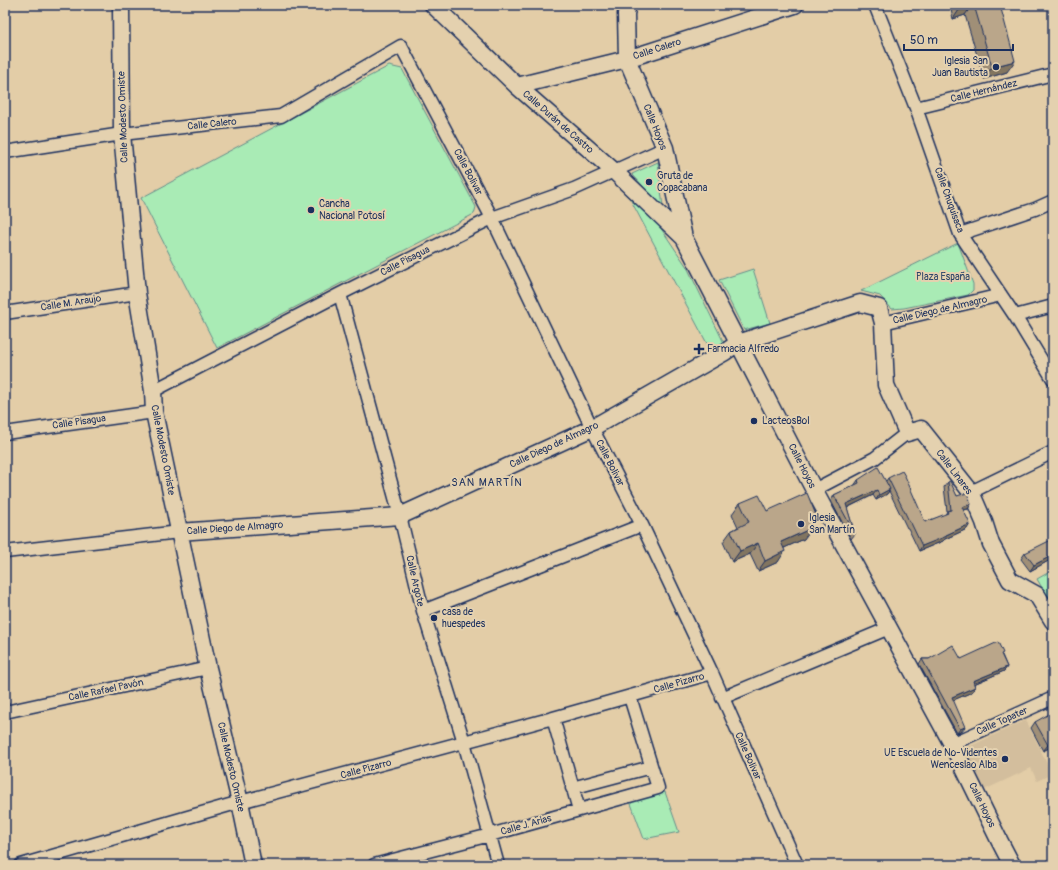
<svg xmlns="http://www.w3.org/2000/svg" width="1058" height="870" viewBox="0 0 1058 870" font-family="Pangolin,sans-serif">
<style>
.built{fill:#d3be9d}
.park{fill:#a9ebb5;stroke:#628d8a}
.lines{fill:none;stroke-linecap:round;stroke-linejoin:round}
.street-casing{stroke:#1b2f5e;stroke-width:15}
.secondary-casing{stroke:#1b2f5e;stroke-width:19}
.street{stroke:#e4d1af;stroke-width:12}
.secondary{stroke:#e4d1af;stroke-width:16}
.wall{fill:#a08f77;stroke:#1b2f5e}
.shaded-wall{fill:#827461;stroke:#1b2f5e}
.building{fill:#baa68a;stroke:#1b2f5e}
.poi-dot{fill:#1b2f5e;stroke:#e4d1af;stroke-width:1.5}
.labels{text-anchor:middle;dominant-baseline:central;stroke-width:4;stroke-linejoin:round;paint-order:stroke}
.street-label{font-size:10px;fill:#1b2f5e;stroke:#e4d1af}
.poi-label{font-size:10px;fill:#1b2f5e;stroke:#e4d1af;text-anchor:start}
.park-label{font-size:10px;fill:#294267;stroke:#e4d1af}
.neighbourhood-label{font-size:11px;letter-spacing:1px;fill:#1b2f5e;stroke:#e4d1af}
</style>
<rect width="100%" height="100%" fill="#e3cda7"/>
<filter id="ink" filterUnits="userSpaceOnUse"><feTurbulence type="fractalNoise" baseFrequency=".025" numOctaves="2"/><feDisplacementMap in="SourceGraphic" scale="8" xChannelSelector="R" yChannelSelector="G"/><feConvolveMatrix kernelMatrix="1 2 1 2 8 2 1 2 1" color-interpolation-filters="sRGB"/></filter>
<g filter="url(#ink)">
<path class="built" d="M 1026,720 L 1052,774 L 1037,781 L 1031,768 L 980,792 L 960,751 Z"/>
<path class="park" d="M 389,66 L 402,69 L 476,207 L 474,214 L 217,348 L 141,198 Z
M 658,162 L 663,208 L 632,174 Z
M 628,195 L 658,224 L 687,267 L 724,343 L 711,351 Z
M 958,243 L 973,284 L 973,290 L 968,295 L 904,308 L 892,309 L 880,296 L 861,291 Z
M 753,269 L 770,323 L 744,330 L 719,280 Z
M 1053,570 L 1053,607 L 1037,579 Z
M 665,792 L 679,832 L 644,839 L 630,801 Z"/>
<g class="lines">
<defs>
<path id="street" d="M 875,5 L 916,108 L 960,234 L 1015,316 L 1053,379
M 916,108 L 1053,74
M 5,152 L 122,134 L 281,116 L 401,46 L 492,218 L 592,428 L 642,525 L 712,673 L 797,865
M 960,234 L 1035,209 L 1053,201
M 340,294 L 400,516 L 423,611 L 464,742 L 498,865
M 5,313 L 137,293
M 1015,316 L 1053,306
M 883,323 L 1001,295
M 153,391 L 340,294 L 492,218 L 574,189 L 665,148
M 5,433 L 154,412
M 814,490 L 875,458 L 907,433
M 971,492 L 1053,452
M 5,552 L 179,532
M 423,611 L 642,525
M 722,698 L 889,628
M 5,712 L 208,668
M 553,718 L 579,810
M 952,744 L 1053,698
M 572,788 L 651,767
M 21,865 L 240,802 L 553,718 L 712,673
M 374,865 L 490,835 L 658,788 L 630,697"/>
<path id="secondary" d="M 121,5 L 122,134 L 137,293 L 153,391 L 154,412 L 208,668 L 240,802 L 253,865
M 433,5 L 517,86 L 615,172 L 684,238
M 628,5 L 626,14 L 627,59 L 665,148 L 684,238 L 814,490 L 952,744 L 999,840 L 1012,865
M 517,86 L 627,59 L 795,5
M 179,532 L 400,516 L 592,428 L 725,352 L 738,343 L 860,303 L 879,308 L 883,323 L 886,385 L 907,433 L 921,429 L 971,492 L 984,522 L 991,544 L 1010,580 L 1037,595 L 1053,621"/>
</defs>
<use href="#street" class="street-casing"/>
<use href="#secondary" class="secondary-casing"/>
<use href="#street" class="street"/>
<use href="#secondary" class="secondary"/>
</g>
<path class="wall" d="M 950,5 L 1000,5 L 1007,72 L 984,79 L 965,15 L 953,19 Z
M 888,478 L 925,522 L 945,515 L 947,511 L 944,487 L 948,482 L 957,496 L 971,504 L 968,509 L 964,510 L 967,529 L 945,539 L 943,541 L 919,551 L 908,528 L 907,528 L 889,491 L 887,494 L 876,500 L 873,495 L 847,508 L 855,534 L 851,539 L 831,501 L 834,495 L 854,486 L 858,480 L 886,481 Z
M 740,503 L 810,524 L 804,539 L 784,548 L 778,562 L 758,571 L 750,554 L 732,562 L 723,542 L 731,531 L 738,527 L 732,514 Z
M 1025,553 L 1052,559 L 1030,571 L 1021,559 Z
M 1002,655 L 1007,667 L 1004,671 L 974,684 L 975,687 L 972,692 L 953,700 L 961,732 L 957,733 L 919,664 L 922,659 L 961,659 Z
M 1053,717 L 1053,746 L 1043,751 L 1031,728 L 1035,722 Z"/>
<path class="shaded-wall" d="M 968,5 L 972,5 L 965,15 L 953,19 L 961,7 Z
M 1015,61 L 1007,72 L 984,79 L 992,67 Z
M 890,489 L 887,494 L 876,500 L 879,495 Z
M 877,490 L 873,495 L 842,510 L 846,504 Z
M 971,504 L 968,509 L 959,511 L 962,507 Z
M 816,515 L 809,526 L 808,519 Z
M 970,524 L 967,529 L 945,539 L 943,541 L 919,551 L 922,546 Z
M 812,528 L 804,539 L 773,553 L 781,542 Z
M 758,543 L 750,554 L 732,562 L 740,551 Z
M 785,551 L 778,562 L 758,571 L 765,561 Z
M 1053,555 L 1053,558 L 1052,559 L 1030,571 L 1034,565 Z
M 1007,667 L 1004,671 L 969,686 L 973,681 Z
M 975,687 L 972,692 L 949,702 L 952,697 Z
M 965,727 L 961,732 L 957,733 L 960,729 Z
M 1053,742 L 1053,746 L 1043,751 L 1048,745 Z"/>
<path class="building" d="M 961,5 L 968,5 L 961,7 Z
M 974,5 L 1000,5 L 1015,61 L 992,67 Z
M 878,467 L 890,489 L 879,495 L 877,490 L 846,504 L 855,534 L 834,495 L 859,483 L 858,480 Z
M 902,471 L 905,476 L 925,522 L 948,513 L 947,511 L 951,510 L 948,482 L 950,481 L 957,496 L 967,493 L 971,504 L 962,507 L 970,524 L 946,535 L 947,536 L 922,546 L 911,523 L 910,523 L 888,478 Z
M 807,493 L 816,515 L 808,519 L 812,528 L 781,542 L 785,551 L 765,561 L 758,543 L 740,551 L 731,531 L 749,522 L 740,503 L 759,495 L 767,511 Z
M 1051,540 L 1053,545 L 1053,555 L 1034,565 L 1025,553 Z
M 998,642 L 1003,653 L 1001,654 L 1007,667 L 973,681 L 975,687 L 952,697 L 965,727 L 960,729 L 922,659 L 929,659 L 953,645 L 961,659 Z
M 1051,713 L 1053,717 L 1053,742 L 1048,745 L 1035,722 Z"/>
</g>
<g class="poi-dot">
<circle cx="996" cy="67" r="4"/>
<circle cx="649" cy="182" r="4"/>
<circle cx="311" cy="210" r="4"/>
<path d="M697 343h4v4h4v4h-4v4h-4v-4h-4v-4h4z"/>
<circle cx="754" cy="421" r="4"/>
<circle cx="801" cy="524" r="4"/>
<circle cx="434" cy="618" r="4"/>
<circle cx="1005" cy="759" r="4"/>
</g>
<g class="labels">
<g class="street-label">
<text transform="translate(657 49) rotate(-18)">Calle Calero</text>
<text transform="translate(984 91) rotate(-14)">Calle Hernández</text>
<text transform="translate(123 117) rotate(-92)">Calle Modesto Omiste</text>
<text transform="translate(558 122) rotate(41)">Calle Durán de Castro</text>
<text transform="translate(212 124) rotate(-6)">Calle Calero</text>
<text transform="translate(655 127) rotate(68)">Calle Hoyos</text>
<text transform="translate(468 172) rotate(62)">Calle Bolivar</text>
<text transform="translate(949 200) rotate(70)">Calle Chuquisaca</text>
<text transform="translate(405 261) rotate(-27)">Calle Pisagua</text>
<text transform="translate(71 303) rotate(-9)">Calle M. Araujo</text>
<text transform="translate(940 310) rotate(-13)">Calle Diego de Almagro</text>
<text transform="translate(79 422) rotate(-8)">Calle Pisagua</text>
<text transform="translate(554 445) rotate(-25)">Calle Diego de Almagro</text>
<text transform="translate(163 450) rotate(79)">Calle Modesto Omiste</text>
<text transform="translate(610 463) rotate(63)">Calle Bolivar</text>
<text transform="translate(802 466) rotate(63)">Calle Hoyos</text>
<text transform="translate(954 472) rotate(53)">Calle Linares</text>
<text transform="translate(235 528) rotate(-4)">Calle Diego de Almagro</text>
<text transform="translate(415 581) rotate(77)">Calle Argote</text>
<text transform="translate(679 683) rotate(-16)">Calle Pizarro</text>
<text transform="translate(106 690) rotate(-12)">Calle Rafael Pavón</text>
<text transform="translate(1002 721) rotate(-24)">Calle Topater</text>
<text transform="translate(748 756) rotate(66)">Calle Bolivar</text>
<text transform="translate(231 767) rotate(77)">Calle Modesto Omiste</text>
<text transform="translate(366 769) rotate(-15)">Calle Pizarro</text>
<text transform="translate(982 805) rotate(64)">Calle Hoyos</text>
<text transform="translate(526 825) rotate(-16)">Calle J. Arias</text>
</g>
<g class="poi-label">
<text x="988" y="61" text-anchor="end">Iglesia San<tspan x="988" dy="12">Juan Bautista</tspan></text>
<text x="657" y="176">Gruta de<tspan x="657" dy="12">Copacabana</tspan></text>
<text x="319" y="204">Cancha<tspan x="319" dy="12">Nacional Potosí</tspan></text>
<text x="707" y="349">Farmacia Alfredo</text>
<text x="762" y="421">LacteosBol</text>
<text x="809" y="518">Iglesia<tspan x="809" dy="12">San Martín</tspan></text>
<text x="442" y="612">casa de<tspan x="442" dy="12">huespedes</tspan></text>
<text x="997" y="753" text-anchor="end">UE Escuela de No-Videntes<tspan x="997" dy="12">Wenceslao Alba</tspan></text>
</g>
<g class="park-label">
<text x="943" y="277">Plaza España</text>
</g>
<g class="neighbourhood-label">
<text x="487" y="482">SAN MARTÍN</text>
</g>
</g>
<rect width="1058" height="870" fill="none" stroke="#e4d1af" stroke-width="20"/>
<rect x="10" y="10" width="1038" height="850" fill="none" stroke="#1b2f5e" stroke-width="1.5" filter="url(#ink)"/>
<path d="M904 44v6h109v-6" fill="none" stroke="#1b2f5e" stroke-width="2"/>
<text x="910" y="44" font-size="12" fill="#1b2f5e" stroke="#e4d1af" stroke-width="3" paint-order="stroke">50 m</text>
</svg>
